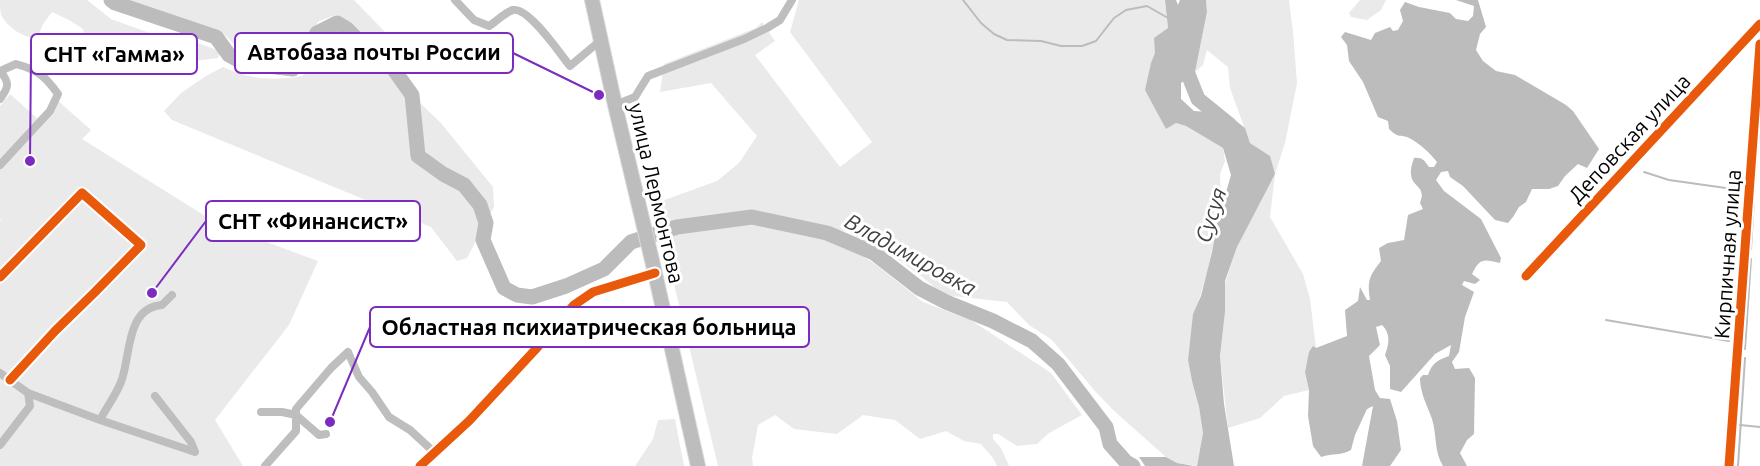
<svg xmlns="http://www.w3.org/2000/svg" width="1760" height="466" viewBox="0 0 1760 466" font-family="Ubuntu,sans-serif">
<style>
.green{fill:#eaeaea}
.water{fill:#bcbcbc}
.lines{fill:none;stroke-linecap:round;stroke-linejoin:round}
.stream{stroke:#bcbcbc;stroke-width:2}
.river{stroke:#bcbcbc;stroke-width:15}
.trunk-casing{stroke:#dbdbdb;stroke-width:16}
.minor{stroke:#bebebe;stroke-width:8}
.trunk{stroke:#bdbdbd;stroke-width:14}
.cycleway-casing{stroke:#fff;stroke-width:13}
.cycleway{stroke:#e8590c;stroke-width:9}
.labels{text-anchor:middle;dominant-baseline:central;stroke-width:6;stroke-linejoin:round;paint-order:stroke}
.street-label{font-size:21px;fill:#000;stroke:#fff}
.water-label{font-size:22px;font-style:italic;fill:#404040;stroke:#fff}
.leader{fill:none;stroke:#7b2cbf;stroke-width:2}
.callout-dot{fill:#7b2cbf;stroke:#fff;stroke-width:2}
.callout{fill:#fff;stroke:#7b2cbf;stroke-width:2}
.callout-label{font-size:22px;text-anchor:middle;font-weight:bold;fill:#000}
</style>
<rect width="100%" height="100%" fill="#fff"/>
<path class="green" d="M 0,0 L 87,0 L 111,19 L 158,36 L 184,38 L 220,51 L 218,58 L 178,63 L 110,50 L 97,69 L 88,49 L 83,29 L 69,20 L 52,12 L 43,24 L 37,39 C 23,37 8,28 1,15 C 0,10 0,5 0,0 Z
M 104,0 L 354,0 L 387,34 L 406,71 L 396,66 L 374,44 L 336,15 L 319,21 L 289,61 L 275,56 L 248,58 L 226,36 L 198,24 L 145,21 Z
M 799,0 L 1165,0 L 1168,28 L 1151,63 L 1166,129 L 1176,123 L 1186,126 L 1223,148 L 1225,161 L 1220,174 L 1221,207 L 1207,273 L 1194,317 L 1188,360 L 1192,381 L 1199,407 L 1203,433 L 1197,466 L 1177,463 L 1166,457 L 1113,410 L 1095,391 L 1052,340 L 1029,325 L 1007,302 L 944,295 L 921,276 L 892,255 L 848,232 L 810,223 L 875,264 L 923,302 L 971,320 L 1051,373 L 1082,415 L 1049,433 L 1037,444 L 1017,446 L 998,434 L 993,434 L 993,439 L 1001,448 L 1009,466 L 997,466 L 993,458 L 981,444 L 964,441 L 946,431 L 920,439 L 895,420 L 863,415 L 837,434 L 794,429 L 775,415 L 758,425 L 752,458 L 753,466 L 718,466 L 655,206 L 659,202 L 717,181 L 739,163 L 757,136 L 711,83 L 660,92 L 664,64 L 756,28 L 762,22 L 775,41 L 755,55 L 840,167 L 872,142 L 790,32 Z
M 1206,0 L 1289,0 L 1293,32 L 1297,83 L 1285,143 L 1275,174 L 1270,217 L 1303,274 L 1310,299 L 1316,348 L 1307,362 L 1305,372 L 1309,390 L 1284,396 L 1260,418 L 1228,428 L 1220,356 L 1225,312 L 1225,283 L 1237,247 L 1254,212 L 1270,156 L 1250,143 L 1230,88 L 1228,67 L 1207,50 L 1203,65 L 1195,72 L 1207,12 Z
M 1360,0 L 1386,0 L 1381,10 L 1367,20 L 1351,17 L 1349,13 Z
M 339,36 L 393,77 L 440,122 L 493,187 L 494,207 L 467,258 L 457,261 L 431,227 L 172,120 L 164,111 L 181,93 L 206,76 L 223,67 C 253,80 271,81 303,76 L 316,53 L 329,38 Z
M 10,94 L 38,119 L 57,100 L 91,130 L 82,139 L 218,224 L 318,261 L 289,325 L 215,420 L 243,466 L 0,466 L 0,221 L 4,217 L 0,220 L 0,106 Z
M 675,419 L 684,466 L 635,466 L 653,439 L 658,420 Z"/>
<path class="water" d="M 1165,0 L 1176,0 L 1178,5 L 1180,0 L 1206,0 L 1207,12 L 1195,72 L 1181,83 L 1181,99 L 1194,111 L 1226,113 L 1245,128 L 1250,143 L 1270,156 L 1275,174 L 1237,247 L 1225,281 L 1225,312 L 1220,356 L 1224,404 L 1234,466 L 1197,466 L 1203,433 L 1199,407 L 1192,381 L 1188,360 L 1193,314 L 1201,296 L 1212,252 L 1217,224 L 1231,175 L 1223,148 L 1186,126 L 1176,123 L 1166,129 L 1145,90 L 1151,63 L 1155,53 L 1154,38 L 1168,28 Z
M 1456,0 L 1478,0 L 1486,27 L 1480,34 L 1476,50 L 1483,61 L 1496,71 L 1515,75 L 1566,105 L 1573,111 L 1599,149 L 1587,168 L 1578,164 L 1565,176 L 1558,186 L 1549,189 L 1532,189 L 1526,202 L 1519,207 L 1513,217 L 1508,223 L 1495,220 L 1463,186 L 1450,177 L 1448,171 L 1441,172 L 1436,180 L 1444,191 L 1481,219 L 1501,258 L 1500,263 C 1483,259 1480,258 1472,274 L 1480,280 L 1475,284 L 1464,281 L 1462,285 L 1474,292 L 1465,317 L 1459,352 L 1452,362 L 1455,369 L 1469,368 L 1475,378 L 1474,434 L 1467,440 L 1460,453 L 1467,466 L 1443,466 C 1434,452 1437,435 1432,419 C 1427,405 1420,393 1420,378 L 1423,375 L 1428,375 C 1432,363 1438,360 1449,356 L 1451,345 L 1435,354 L 1401,392 L 1390,389 L 1390,366 L 1385,355 C 1389,344 1391,334 1382,325 L 1376,327 L 1380,345 L 1369,356 L 1375,390 L 1380,398 L 1390,399 L 1397,421 L 1401,450 L 1390,466 L 1362,466 L 1373,406 L 1367,409 L 1355,435 L 1351,450 C 1341,456 1333,453 1321,457 L 1313,446 L 1308,416 L 1309,390 L 1305,372 L 1309,352 L 1313,346 L 1316,348 L 1347,336 L 1345,310 L 1358,301 L 1360,287 L 1367,300 L 1370,300 C 1367,281 1369,276 1381,261 L 1379,248 L 1388,243 L 1404,240 L 1408,215 L 1423,209 L 1420,203 C 1427,185 1411,188 1411,173 C 1410,169 1413,162 1414,158 C 1422,157 1424,160 1429,167 L 1434,167 L 1437,162 C 1430,153 1420,144 1411,139 C 1401,133 1400,140 1389,129 L 1388,121 L 1378,117 L 1363,82 L 1349,61 L 1347,45 L 1341,37 L 1345,32 L 1371,40 L 1375,33 L 1390,27 L 1393,31 L 1398,30 L 1403,21 L 1400,10 L 1405,2 L 1419,7 L 1450,13 L 1456,19 L 1468,21 L 1473,16 L 1474,6 Z
M 1139,457 L 1166,457 L 1177,463 L 1194,466 L 1145,466 Z"/>
<g class="lines">
<path class="stream" d="M 963,0 L 981,23 L 994,34 L 1007,40 L 1041,41 L 1061,46 L 1082,46 L 1096,41 L 1114,18 L 1126,10 L 1147,6 L 1168,18
M 1644,172 L 1669,180 L 1740,190
M 1754,195 L 1760,119
M 1751,249 L 1754,200
M 1606,320 L 1729,341
M 1745,349 L 1751,259
M 1740,425 L 1760,427
M 1738,466 L 1745,358"/>
<path class="river" d="M 111,0 L 115,3 L 216,37 L 229,55 L 249,66 L 268,66 L 293,69 L 306,52 L 317,33 L 337,23 L 347,29 L 369,51 L 392,67 L 412,95 L 418,156 L 443,174 L 464,185 L 480,205 L 486,223 L 483,240 L 504,288 L 517,295 L 532,297 L 566,286 L 604,269 L 631,242 L 677,227 L 752,217 L 827,233 L 874,253 L 919,288 L 946,302 L 993,321 L 1032,341 L 1058,364 L 1106,427 L 1110,444 L 1126,462 L 1133,466
M 1182,59 L 1198,99 L 1230,125"/>
<defs>
<path id="trunk" d="M 592,0 L 615,105 L 655,273 L 698,466"/>
</defs>
<use href="#trunk" class="trunk-casing"/>
<path class="minor" d="M 455,0 L 474,20 L 489,26 C 496,22 505,12 513,10 C 529,7 560,54 570,66 L 601,40
M 0,71 L 16,64 C 38,70 45,76 58,94 L 50,111 L 0,165
M 0,71 C 10,83 9,87 0,99
M 615,105 L 635,97 L 648,76 L 744,39 L 767,28 L 780,20 L 792,0
M 1526,276 L 1760,24
M 0,277 L 82,193 L 141,245 L 95,292 L 55,331 L 10,380
M 0,373 L 28,393 L 100,420 C 106,408 116,395 121,382 C 131,357 125,308 162,305 L 172,295
M 261,412 L 282,412 L 296,415 L 319,435 L 326,434
M 100,420 L 195,452 L 191,442 L 155,396
M 0,445 L 30,406 L 28,393
M 265,466 L 296,431 L 296,409 L 331,368 L 348,352 L 359,377 L 372,392 L 389,417 L 410,430 L 435,453
M 420,466 L 469,421 L 535,350 L 574,305 L 593,292 L 655,273
M 1729,466 L 1760,44"/>
<use href="#trunk" class="trunk"/>
<defs>
<path id="cycleway" d="M 1526,276 L 1760,24
M 0,277 L 82,193 L 141,245 L 95,292 L 55,331 L 10,380
M 420,466 L 469,421 L 535,350 L 574,305 L 593,292 L 655,273
M 1729,466 L 1760,44"/>
</defs>
<use href="#cycleway" class="cycleway-casing"/>
<use href="#cycleway" class="cycleway"/>
</g>
<g class="labels">
<g class="street-label">
<text transform="translate(1629 138) rotate(-47)">Деповская улица</text>
<text transform="translate(657 193) rotate(77)">улица Лермонтова</text>
<text transform="translate(1727 254) rotate(-86)">Кирпичная улица</text>
</g>
<g class="water-label">
<text transform="translate(1210 215) rotate(-72)">Сусуя</text>
<text transform="translate(911 254) rotate(29)">Владимировка</text>
</g>
</g>
<path class="leader" d="M599 95L513 53M30 161L31 54M152 293L206 221M330 422L370 327"/>
<g class="callout-dot">
<circle cx="599" cy="95" r="6"/>
<circle cx="30" cy="161" r="6"/>
<circle cx="152" cy="293" r="6"/>
<circle cx="330" cy="422" r="6"/>
</g>
<g class="callout">
<rect x="235" y="33" width="278" height="40" rx="6"/>
<rect x="31" y="34" width="166" height="40" rx="6"/>
<rect x="206" y="201" width="214" height="40" rx="6"/>
<rect x="370" y="307" width="439" height="40" rx="6"/>
</g>
<g class="callout-label">
<text x="374" y="60">Автобаза почты России</text>
<text x="114" y="62">СНТ «Гамма»</text>
<text x="313" y="229">СНТ «Финансист»</text>
<text x="589" y="335">Областная психиатрическая больница</text>
</g>
</svg>
